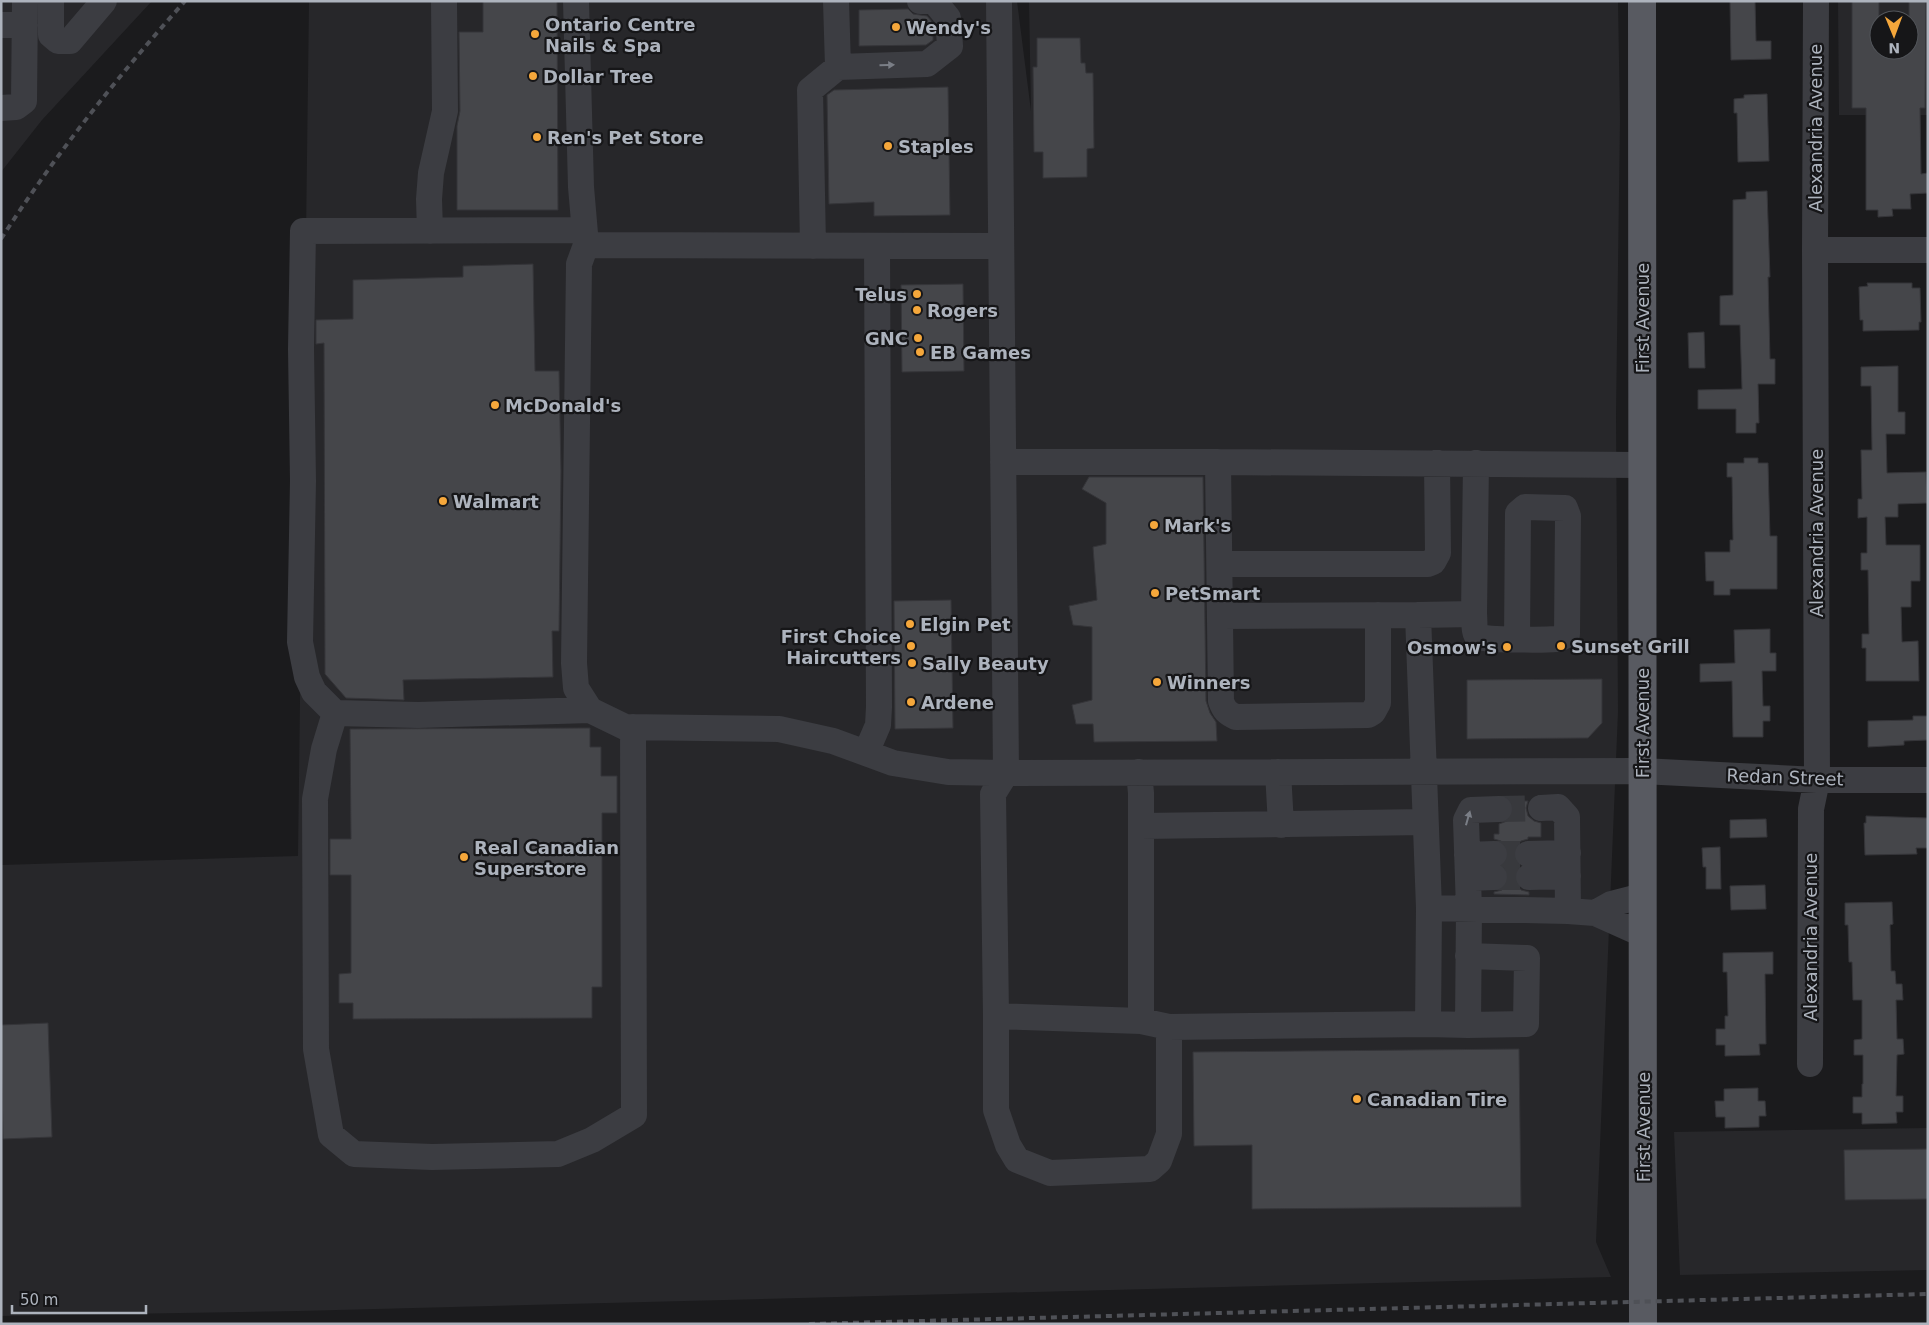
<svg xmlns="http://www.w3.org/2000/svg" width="1929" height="1325" viewBox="0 0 1929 1325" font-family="'DejaVu Sans',sans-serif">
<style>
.built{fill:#27272a;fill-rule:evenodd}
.building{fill:#45464a;stroke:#353539}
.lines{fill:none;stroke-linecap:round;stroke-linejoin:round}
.minor-tunnel{stroke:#38393d;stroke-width:26;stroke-dasharray:26 13;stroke-linecap:butt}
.minor{stroke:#3c3d42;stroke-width:26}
.major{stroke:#585a61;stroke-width:28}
.rail{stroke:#4f5157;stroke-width:4;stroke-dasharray:6 5;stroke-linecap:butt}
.oneway{fill:#7a7e86}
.poi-dot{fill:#f5a73b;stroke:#161618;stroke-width:2}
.labels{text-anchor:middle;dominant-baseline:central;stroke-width:4.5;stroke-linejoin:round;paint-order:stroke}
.poi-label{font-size:18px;font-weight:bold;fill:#adb3bd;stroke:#161618;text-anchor:start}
.street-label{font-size:18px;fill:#adb3bd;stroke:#161618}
</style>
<rect width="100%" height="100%" fill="#1b1b1d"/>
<path class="built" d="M 1,1 L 152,1 L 42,120 L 1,172 Z
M 309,1 L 1017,1 L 1031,111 L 1029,1 L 1618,1 L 1620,119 L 1616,415 L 1618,712 L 1596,1242 L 1611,1277 L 299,1311 L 1,1316 L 1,865 L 298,856 Z
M 1838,1 L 1928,1 L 1928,115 L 1839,115 ZM 1879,20 L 1909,20 L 1909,50 L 1879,50 Z
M 1928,1128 L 1928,1270 L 1680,1275 L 1674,1132 Z"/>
<path class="building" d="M 483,1 L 557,1 L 558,210 L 457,210 L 457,126 L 460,111 L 459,32 L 483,32 Z
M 1730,1 L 1755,1 L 1756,41 L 1771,41 L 1771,59 L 1731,60 Z
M 1852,1 L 1879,1 L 1879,50 L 1909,50 L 1909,1 L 1926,1 L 1925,108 L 1920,108 L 1921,174 L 1928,173 L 1928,193 L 1910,194 L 1911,209 L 1892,209 L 1893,216 L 1878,217 L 1878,210 L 1866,210 L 1866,108 L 1852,108 Z
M 908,9 L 913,14 L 927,16 L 933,23 L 933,40 L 926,45 L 859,46 L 859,10 Z
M 1037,38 L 1080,38 L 1081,63 L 1085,63 L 1086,73 L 1093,73 L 1094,148 L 1087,149 L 1087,177 L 1043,178 L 1043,152 L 1034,152 L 1033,67 L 1037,67 Z
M 948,87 L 950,215 L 874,216 L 874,202 L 829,204 L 827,95 L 834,90 Z
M 1767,94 L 1769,161 L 1738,162 L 1737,113 L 1734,113 L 1734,99 L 1744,98 L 1744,95 Z
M 1767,191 L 1770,277 L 1768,277 L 1770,359 L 1775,359 L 1775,384 L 1758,384 L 1759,423 L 1756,423 L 1756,433 L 1736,433 L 1736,409 L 1698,409 L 1698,390 L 1742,389 L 1740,325 L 1720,325 L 1720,296 L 1733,295 L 1733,200 L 1746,199 L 1746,192 Z
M 533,264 L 535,371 L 559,371 L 561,472 L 559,631 L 552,631 L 553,677 L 403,680 L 404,700 L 346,698 L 325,674 L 324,343 L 316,344 L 316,320 L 353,319 L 353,280 L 463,277 L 463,266 Z
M 1867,283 L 1912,283 L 1912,288 L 1920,288 L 1921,322 L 1919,322 L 1919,330 L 1863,331 L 1863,320 L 1860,320 L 1859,287 L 1868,286 Z
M 963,284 L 964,371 L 902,372 L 901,285 Z
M 1704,332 L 1705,368 L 1689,368 L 1688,333 Z
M 1898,366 L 1898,412 L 1905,412 L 1905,434 L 1886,434 L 1887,473 L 1926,472 L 1927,503 L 1898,504 L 1898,517 L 1885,517 L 1886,545 L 1920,545 L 1920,581 L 1911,581 L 1911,607 L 1901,607 L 1902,642 L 1918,641 L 1919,681 L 1866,681 L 1866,648 L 1862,648 L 1862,634 L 1869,634 L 1868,570 L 1861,570 L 1861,553 L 1867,553 L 1867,517 L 1858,518 L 1858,499 L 1862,499 L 1861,450 L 1872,450 L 1871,386 L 1861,386 L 1861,367 Z
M 1744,458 L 1758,458 L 1758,463 L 1768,463 L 1770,536 L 1777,536 L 1777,589 L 1730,589 L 1730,595 L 1714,595 L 1714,581 L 1706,581 L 1705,552 L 1730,552 L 1730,540 L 1733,540 L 1732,477 L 1727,477 L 1727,463 L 1744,463 Z
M 1089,477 L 1203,477 L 1206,701 L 1210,713 L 1216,722 L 1217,741 L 1094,742 L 1093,724 L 1076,724 L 1072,705 L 1092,700 L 1092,627 L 1073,625 L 1069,606 L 1097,600 L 1093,547 L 1106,544 L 1106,503 L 1082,489 Z
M 951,600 L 953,728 L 895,729 L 894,601 Z
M 1770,629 L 1770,653 L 1776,653 L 1776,671 L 1762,671 L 1763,706 L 1770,706 L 1770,721 L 1763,721 L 1763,737 L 1733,737 L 1732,681 L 1700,682 L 1700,664 L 1735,663 L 1734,630 Z
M 1602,679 L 1602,723 L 1588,738 L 1467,739 L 1467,680 Z
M 1913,716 L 1928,716 L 1928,740 L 1904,741 L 1904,745 L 1868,747 L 1868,721 L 1913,720 Z
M 590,728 L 590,747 L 601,747 L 601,776 L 617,776 L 617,813 L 602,813 L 602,987 L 592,987 L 592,1018 L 353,1019 L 353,1003 L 339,1003 L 339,974 L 351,973 L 351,875 L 330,875 L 330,839 L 351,839 L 350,729 Z
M 1511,801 L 1528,801 L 1526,808 L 1528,816 L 1534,821 L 1541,823 L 1541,837 L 1528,837 L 1528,839 L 1521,841 L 1515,846 L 1513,854 L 1515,861 L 1519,866 L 1516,870 L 1514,877 L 1516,884 L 1521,890 L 1529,892 L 1529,895 L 1494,894 L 1494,892 L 1502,890 L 1507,884 L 1509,877 L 1507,869 L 1503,866 L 1507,861 L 1509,854 L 1507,846 L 1501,841 L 1494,839 L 1494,834 L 1499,834 L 1499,824 L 1507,821 L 1512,816 L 1514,808 Z
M 1866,816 L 1928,818 L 1928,848 L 1916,848 L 1917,854 L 1865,855 L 1864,823 L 1866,823 Z
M 1766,819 L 1767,837 L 1730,838 L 1730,820 Z
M 1720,847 L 1721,889 L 1706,889 L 1706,867 L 1703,867 L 1702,848 Z
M 1765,885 L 1766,909 L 1731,910 L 1730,886 Z
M 1892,902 L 1893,924 L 1890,925 L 1891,971 L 1895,971 L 1896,984 L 1902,984 L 1903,1000 L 1896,1000 L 1897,1039 L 1903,1039 L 1904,1054 L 1897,1055 L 1896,1096 L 1903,1096 L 1903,1112 L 1896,1112 L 1897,1123 L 1862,1124 L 1862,1113 L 1853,1113 L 1853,1097 L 1862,1097 L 1862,1084 L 1863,1084 L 1863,1055 L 1854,1055 L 1854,1040 L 1862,1039 L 1862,1000 L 1853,1000 L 1852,962 L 1849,962 L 1848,925 L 1845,925 L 1845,903 Z
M 1773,952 L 1773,974 L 1765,974 L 1766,1044 L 1759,1044 L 1760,1055 L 1725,1056 L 1725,1045 L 1716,1045 L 1716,1029 L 1725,1029 L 1725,1016 L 1728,1016 L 1727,972 L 1723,972 L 1723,953 Z
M 48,1023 L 52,1137 L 3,1139 L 1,1025 Z
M 1519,1049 L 1521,1207 L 1252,1209 L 1252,1145 L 1194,1146 L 1193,1052 Z
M 1758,1088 L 1758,1101 L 1765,1101 L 1766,1116 L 1759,1116 L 1759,1127 L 1725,1128 L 1725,1117 L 1716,1117 L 1715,1101 L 1724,1101 L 1724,1089 Z
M 1928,1149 L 1928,1199 L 1845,1200 L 1844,1150 Z"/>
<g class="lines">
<path class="minor-tunnel" d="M 1499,809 L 1541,808
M 1494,854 L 1528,854
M 1494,877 L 1529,877"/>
<path class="minor" d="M 51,1 L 51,35 L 58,41 L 70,41 L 104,1
M 576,1 L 581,187 L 586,245 L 1001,246
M 999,1 L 1006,773 L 1642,771 L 1817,780 L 1928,780
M 1,25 L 25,25
M 838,67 L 927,64 L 950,46 L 948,18 L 934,1 L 920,1
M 1,108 L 16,107 L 24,101 L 25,1
M 584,230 L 303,231 L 301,349 L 303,481 L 300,642 L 307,677 L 314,692 L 335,713 L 418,715 L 590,710
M 430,231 L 429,199 L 431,173 L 445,111 L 444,1
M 586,245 L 579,264 L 574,663 L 576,688 L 590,710 L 625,727 L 779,729 L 833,741 L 893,763 L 948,772 L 1006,773
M 813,246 L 810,90 L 838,67 L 836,1
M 1815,250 L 1928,250
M 1003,462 L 1218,462 L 1642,465
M 1218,462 L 1221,701 C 1224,710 1227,713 1236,717 L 1368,715 L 1373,712 L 1378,703 L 1378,615
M 1220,564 L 1428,564 L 1433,562 L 1438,553 L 1437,463
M 1474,614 C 1475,620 1473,633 1478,637 C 1484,640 1546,640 1556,639 C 1561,638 1564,637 1567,634 L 1568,516 L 1565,508 L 1525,507 L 1518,513 L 1517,639
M 1418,615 L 1474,614 L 1476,463
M 1220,616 L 1418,615 L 1429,908 L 1568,911 L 1595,913 L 1642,934
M 335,713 L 324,749 L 315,799 L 316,1049 L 331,1135 L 354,1154 L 432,1157 L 558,1154 L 592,1140 L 634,1115 L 633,727
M 866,753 L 878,725 L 879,707 L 877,246
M 1278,772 L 1281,825
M 1006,773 L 993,794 L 996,1016 L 1141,1021 L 1141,793 L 1139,772
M 1541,808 L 1558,807 L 1567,817 L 1568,911
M 1141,826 L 1425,822
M 1528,854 L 1568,853
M 1467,855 L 1494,854
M 1529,877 L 1568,876
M 1468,878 L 1494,877
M 1595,913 L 1611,904 L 1642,896
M 996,1016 L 996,1110 L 1008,1145 L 1017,1160 L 1050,1173 L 1150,1169 L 1159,1161 L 1169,1134 L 1169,1027 L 1141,1021
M 1428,1024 L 1468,1025 L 1469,909 L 1466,820 L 1471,810 L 1499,809
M 1468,1025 L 1526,1024 L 1527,958 L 1468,956
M 1169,1027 L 1428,1024 L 1429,908
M 1810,1064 L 1811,809 L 1817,780 L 1815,250 L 1816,1"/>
<path class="major" d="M 1642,1 L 1643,1324"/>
<path class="rail" d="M 1,239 C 55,155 118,76 185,1
M 809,1324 L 1928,1294"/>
</g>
<defs><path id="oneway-solid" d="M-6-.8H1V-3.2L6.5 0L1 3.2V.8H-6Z" transform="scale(1.25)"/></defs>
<g class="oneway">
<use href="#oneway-solid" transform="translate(887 65) rotate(-2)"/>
<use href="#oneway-solid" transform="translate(1468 818) rotate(-74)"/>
</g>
<g class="poi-dot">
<circle cx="896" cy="27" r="5"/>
<circle cx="535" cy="34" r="5"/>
<circle cx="533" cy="76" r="5"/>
<circle cx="537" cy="137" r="5"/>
<circle cx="888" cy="146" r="5"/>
<circle cx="917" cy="294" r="5"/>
<circle cx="917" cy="310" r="5"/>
<circle cx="918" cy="338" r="5"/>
<circle cx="920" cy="352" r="5"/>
<circle cx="495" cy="405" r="5"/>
<circle cx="443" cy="501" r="5"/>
<circle cx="1154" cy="525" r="5"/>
<circle cx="1155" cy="593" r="5"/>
<circle cx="910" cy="624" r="5"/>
<circle cx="911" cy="646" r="5"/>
<circle cx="1561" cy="646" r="5"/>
<circle cx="1507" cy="647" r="5"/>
<circle cx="912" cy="663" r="5"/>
<circle cx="1157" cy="682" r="5"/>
<circle cx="911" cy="702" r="5"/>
<circle cx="464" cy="857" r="5"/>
<circle cx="1357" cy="1099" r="5"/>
</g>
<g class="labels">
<g class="poi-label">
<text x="545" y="24">Ontario Centre<tspan x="545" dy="21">Nails &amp; Spa</tspan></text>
<text x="906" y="27">Wendy's</text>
<text x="543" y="76">Dollar Tree</text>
<text x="547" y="137">Ren's Pet Store</text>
<text x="898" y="146">Staples</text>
<text x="907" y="294" text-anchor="end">Telus</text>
<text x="927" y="310">Rogers</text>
<text x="908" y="338" text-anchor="end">GNC</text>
<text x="930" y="352">EB Games</text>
<text x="505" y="405">McDonald's</text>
<text x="453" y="501">Walmart</text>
<text x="1164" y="525">Mark's</text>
<text x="1165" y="593">PetSmart</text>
<text x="920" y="624">Elgin Pet</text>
<text x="901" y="636" text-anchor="end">First Choice<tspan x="901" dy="21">Haircutters</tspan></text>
<text x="1571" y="646">Sunset Grill</text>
<text x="1497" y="647" text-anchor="end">Osmow's</text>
<text x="922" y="663">Sally Beauty</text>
<text x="1167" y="682">Winners</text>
<text x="921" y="702">Ardene</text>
<text x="474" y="847">Real Canadian<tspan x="474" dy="21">Superstore</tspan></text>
<text x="1367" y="1099">Canadian Tire</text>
</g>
<g class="street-label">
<text transform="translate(1815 128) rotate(-90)">Alexandria Avenue</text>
<text transform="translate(1642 318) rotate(-90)">First Avenue</text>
<text transform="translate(1816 533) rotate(-90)">Alexandria Avenue</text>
<text transform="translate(1642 723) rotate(-90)">First Avenue</text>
<text transform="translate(1785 777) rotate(2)">Redan Street</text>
<text transform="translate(1810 937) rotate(-90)">Alexandria Avenue</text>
<text transform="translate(1643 1127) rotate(-90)">First Avenue</text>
</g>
</g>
<rect width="1929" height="1325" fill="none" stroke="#adb3bd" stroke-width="5"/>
<g transform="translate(1894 35) rotate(179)"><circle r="24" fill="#161618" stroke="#52555a"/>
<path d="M0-4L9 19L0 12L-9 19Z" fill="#f5a73b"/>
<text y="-8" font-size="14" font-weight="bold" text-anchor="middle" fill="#adb3bd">N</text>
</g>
<path d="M12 1305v8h134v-8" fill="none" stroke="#adb3bd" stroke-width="2.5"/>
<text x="20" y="1305" font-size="15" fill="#adb3bd" stroke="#161618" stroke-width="4" paint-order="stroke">50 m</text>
</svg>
